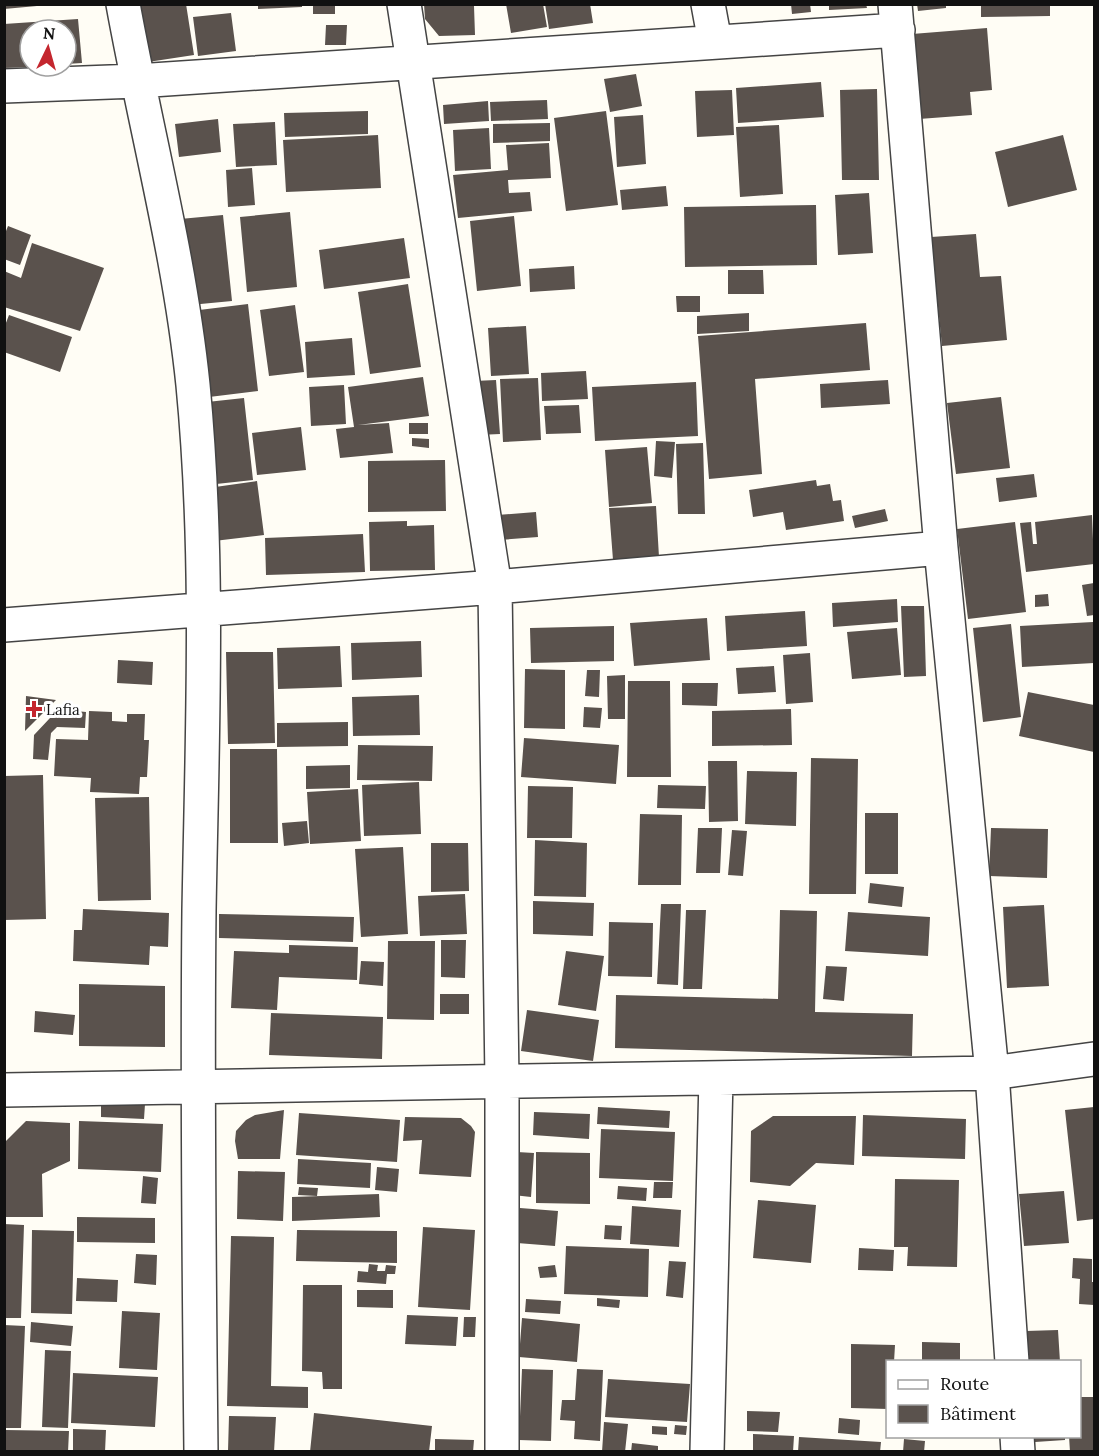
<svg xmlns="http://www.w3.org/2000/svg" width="1099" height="1456" viewBox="0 0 1099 1456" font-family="Lora,serif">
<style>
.building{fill:#5a524d}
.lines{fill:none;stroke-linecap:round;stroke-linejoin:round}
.street-casing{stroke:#444;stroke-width:36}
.street{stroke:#fff;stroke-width:33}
.poi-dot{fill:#c4262e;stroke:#fff;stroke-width:2}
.labels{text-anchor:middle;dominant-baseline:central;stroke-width:6;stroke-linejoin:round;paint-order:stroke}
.poi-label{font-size:15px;fill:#111;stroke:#fff;text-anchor:start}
</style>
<rect width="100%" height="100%" fill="#fffdf5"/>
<path class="building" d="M 4,4 L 37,4 L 37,6 L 4,9 Z
M 140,4 L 186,4 L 194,55 L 148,62 Z
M 313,4 L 335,4 L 335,14 L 313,14 Z
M 424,4 L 474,6 L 475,35 L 439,36 L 425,19 Z
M 506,4 L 543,4 L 547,27 L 511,33 Z
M 545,4 L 590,4 L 593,23 L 549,29 Z
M 791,4 L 810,4 L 811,12 L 792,14 Z
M 829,4 L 866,4 L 867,8 L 829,10 Z
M 917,4 L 946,4 L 946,8 L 918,11 Z
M 981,4 L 1050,4 L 1050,16 L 981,17 Z
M 258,5 L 302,5 L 302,7 L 258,9 Z
M 231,13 L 236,51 L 198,56 L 193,17 Z
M 78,19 L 82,63 L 66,64 L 66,30 L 30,30 L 30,67 L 4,68 L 4,24 Z
M 326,25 L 347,25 L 346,45 L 325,45 Z
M 987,28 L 992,90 L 970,92 L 972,115 L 919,119 L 912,34 Z
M 636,74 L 642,106 L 610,112 L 604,79 Z
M 821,82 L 824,117 L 738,123 L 736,88 Z
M 877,89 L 879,180 L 842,180 L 840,90 Z
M 732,90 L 734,135 L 697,137 L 695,91 Z
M 547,100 L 548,119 L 491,121 L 490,102 Z
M 488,101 L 489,121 L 444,124 L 443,105 Z
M 368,111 L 368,134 L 285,137 L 284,113 Z
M 606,111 L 618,205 L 566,211 L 554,118 Z
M 643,115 L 646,164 L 617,167 L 614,117 Z
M 218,119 L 221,152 L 179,157 L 175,124 Z
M 275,122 L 277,165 L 236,167 L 233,124 Z
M 550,123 L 550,141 L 493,143 L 493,124 Z
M 779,125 L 783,194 L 740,197 L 736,127 Z
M 489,128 L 491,169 L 455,171 L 453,130 Z
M 378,135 L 381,188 L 286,192 L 283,140 Z
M 1063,135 L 1077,190 L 1008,207 L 995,152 Z
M 549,143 L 551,178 L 508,180 L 509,193 L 530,192 L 532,211 L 458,218 L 453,175 L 508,170 L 506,145 Z
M 252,168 L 255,205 L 228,207 L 226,170 Z
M 666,186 L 668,206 L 622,210 L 620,190 Z
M 869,193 L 873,253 L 838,255 L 835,195 Z
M 816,205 L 817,265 L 685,267 L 684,207 Z
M 290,212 L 297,287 L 247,292 L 240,217 Z
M 223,215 L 232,301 L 190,305 L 180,219 Z
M 514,216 L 521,286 L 477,291 L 470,221 Z
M 8,226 L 31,235 L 20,265 L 4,259 L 4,236 Z
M 976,234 L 980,277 L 1001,276 L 1007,340 L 942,346 L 931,237 Z
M 404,238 L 410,278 L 324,289 L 319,250 Z
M 32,243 L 104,268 L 80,331 L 4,307 L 4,271 L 21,278 Z
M 574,266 L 575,289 L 530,292 L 529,269 Z
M 728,270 L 763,270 L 764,294 L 728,294 Z
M 408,284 L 421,367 L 370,374 L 358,292 Z
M 676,296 L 700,296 L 700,312 L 677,312 Z
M 248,304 L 258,391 L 201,398 L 191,311 Z
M 295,305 L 304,372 L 269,376 L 260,310 Z
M 749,313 L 749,331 L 697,334 L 697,316 Z
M 9,315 L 72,337 L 60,372 L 4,352 L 4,328 Z
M 866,323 L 870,370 L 755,379 L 762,474 L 709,479 L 698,336 Z
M 526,326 L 529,374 L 491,376 L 488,328 Z
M 352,338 L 355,375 L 307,378 L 305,342 Z
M 586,371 L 588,399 L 542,401 L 541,373 Z
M 423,377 L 429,416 L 358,425 L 389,423 L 393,453 L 340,458 L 336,429 L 354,427 L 348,387 Z
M 538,378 L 541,440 L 503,442 L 500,379 Z
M 496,380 L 500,434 L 478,435 L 474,381 Z
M 888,380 L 890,404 L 821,408 L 820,384 Z
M 696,382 L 698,436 L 595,441 L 592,387 Z
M 344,385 L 346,424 L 311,426 L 309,387 Z
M 1001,397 L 1010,468 L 956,474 L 947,403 Z
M 244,398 L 253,480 L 207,485 L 198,403 Z
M 579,405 L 581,433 L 546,434 L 544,406 Z
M 409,423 L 428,423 L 428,434 L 409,434 Z
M 301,427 L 306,470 L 257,475 L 252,433 Z
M 412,438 L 429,439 L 429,448 L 412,446 Z
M 656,441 L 675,442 L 672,478 L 654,476 Z
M 703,443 L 705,514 L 678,514 L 676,444 Z
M 647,447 L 652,503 L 609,507 L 605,450 Z
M 445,460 L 446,511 L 368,512 L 368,461 Z
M 1034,474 L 1037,497 L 999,502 L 996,478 Z
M 816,480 L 817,486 L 830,484 L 833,501 L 841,500 L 844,521 L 786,530 L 783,512 L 753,517 L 749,490 Z
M 257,481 L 264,535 L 214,541 L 208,488 Z
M 656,506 L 659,557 L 613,560 L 609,508 Z
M 885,509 L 888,521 L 855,528 L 852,516 Z
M 536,512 L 538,537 L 499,540 L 497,515 Z
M 1092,515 L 1094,564 L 1026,572 L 1020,523 L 1031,522 L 1033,544 L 1037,544 L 1035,522 Z
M 407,521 L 407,526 L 434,525 L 435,570 L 370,571 L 369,522 Z
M 1015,522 L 1026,612 L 968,619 L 957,529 Z
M 363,534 L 365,572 L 266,575 L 265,538 Z
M 1094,583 L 1094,615 L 1087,616 L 1082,585 Z
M 1048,594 L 1049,606 L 1035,607 L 1035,595 Z
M 897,599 L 898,622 L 833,627 L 832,603 Z
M 901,606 L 924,606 L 926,676 L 904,677 Z
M 805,611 L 807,646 L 727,651 L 725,616 Z
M 707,618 L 710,660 L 634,666 L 630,623 Z
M 1093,622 L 1094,663 L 1022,667 L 1020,626 Z
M 1011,624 L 1021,717 L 983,722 L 973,628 Z
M 614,626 L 614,661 L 531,663 L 530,628 Z
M 897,628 L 901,675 L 852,679 L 847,632 Z
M 421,641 L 422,677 L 352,680 L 351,643 Z
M 340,646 L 342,687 L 278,689 L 277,648 Z
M 226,652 L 273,652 L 275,743 L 228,744 Z
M 810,653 L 813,702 L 786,704 L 783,655 Z
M 118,660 L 153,662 L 152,685 L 117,683 Z
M 774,666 L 776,692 L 738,694 L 736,668 Z
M 525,669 L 565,670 L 565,729 L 524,728 Z
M 587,670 L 600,670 L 599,697 L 585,696 Z
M 625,675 L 625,719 L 608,719 L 607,676 Z
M 628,681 L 670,681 L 671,777 L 627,777 Z
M 682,683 L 718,683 L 717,706 L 682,705 Z
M 1028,692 L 1094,705 L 1094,752 L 1019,736 Z
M 419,695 L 420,735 L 353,736 L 352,697 Z
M 26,696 L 56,700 L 25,731 Z
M 584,707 L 602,708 L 600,728 L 583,727 Z
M 791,709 L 792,745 L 712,746 L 712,711 Z
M 76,711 L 86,712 L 85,728 L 57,727 L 51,733 L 48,760 L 33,759 L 34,735 L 50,718 L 61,715 L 75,714 Z
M 89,711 L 112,712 L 112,721 L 127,722 L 127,714 L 145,714 L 144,740 L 149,740 L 147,777 L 140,777 L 139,794 L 90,792 L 91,778 L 54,776 L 56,739 L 88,740 Z
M 348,722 L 348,746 L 277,747 L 277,723 Z
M 524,738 L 619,745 L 616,784 L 521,777 Z
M 358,745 L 433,746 L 432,781 L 357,780 Z
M 230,749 L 277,749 L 278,843 L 230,843 Z
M 811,758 L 858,759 L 856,894 L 809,894 Z
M 708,761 L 737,761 L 738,821 L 709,822 Z
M 350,765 L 350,788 L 306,789 L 306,766 Z
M 747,771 L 797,772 L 796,826 L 745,824 Z
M 43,775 L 46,919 L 4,920 L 4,776 Z
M 419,782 L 421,834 L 364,836 L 362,785 Z
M 658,785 L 706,786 L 705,809 L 657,808 Z
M 528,786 L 573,787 L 572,838 L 527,838 Z
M 358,789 L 361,841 L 310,844 L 307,792 Z
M 149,797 L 151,900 L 98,901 L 95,798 Z
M 865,813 L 898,813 L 898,874 L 865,874 Z
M 640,814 L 682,815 L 681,885 L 638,885 Z
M 307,821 L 309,843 L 284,846 L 282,823 Z
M 698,828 L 722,828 L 720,873 L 696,873 Z
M 991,828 L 1048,829 L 1047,878 L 989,876 Z
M 732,830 L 747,831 L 743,876 L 728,875 Z
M 535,840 L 587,843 L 586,897 L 534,896 Z
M 431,843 L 468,843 L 469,891 L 431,892 Z
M 403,847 L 408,934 L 361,937 L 355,849 Z
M 870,883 L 904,887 L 902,907 L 868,903 Z
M 465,894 L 467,934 L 420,936 L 418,896 Z
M 533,901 L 594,903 L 593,936 L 533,934 Z
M 661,904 L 681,904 L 678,985 L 657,984 Z
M 1044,905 L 1049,986 L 1007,988 L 1003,907 Z
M 83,909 L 169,913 L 168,947 L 150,946 L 149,965 L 73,961 L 74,930 L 82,930 Z
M 686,910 L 706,910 L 702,989 L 683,989 Z
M 780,910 L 817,911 L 815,1012 L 913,1014 L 912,1056 L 615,1048 L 616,995 L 778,999 Z
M 848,912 L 930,917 L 928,956 L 845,951 Z
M 219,914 L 354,917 L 353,942 L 219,938 Z
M 609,922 L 653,923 L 652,977 L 608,976 Z
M 441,940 L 466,940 L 465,978 L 441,977 Z
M 388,941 L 435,941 L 434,1020 L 387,1019 Z
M 289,945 L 358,947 L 357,980 L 279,977 L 277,1010 L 231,1008 L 234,951 L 289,953 Z
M 566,951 L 604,956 L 596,1011 L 558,1005 Z
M 361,961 L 384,962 L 383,986 L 359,984 Z
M 826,966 L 847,967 L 844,1001 L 823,999 Z
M 79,984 L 165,986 L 165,1047 L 79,1046 Z
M 440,994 L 469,994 L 469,1014 L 440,1014 Z
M 527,1010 L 599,1020 L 593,1061 L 521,1051 Z
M 35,1011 L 75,1015 L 73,1035 L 34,1032 Z
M 271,1013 L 383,1017 L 382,1059 L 269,1055 Z
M 101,1102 L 145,1104 L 144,1119 L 101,1117 Z
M 598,1107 L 670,1111 L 669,1128 L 597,1124 Z
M 1094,1107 L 1094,1219 L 1077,1221 L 1065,1110 Z
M 284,1110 L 280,1159 L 238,1159 L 235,1141 L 236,1131 L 246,1120 L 255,1115 Z
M 534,1112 L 590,1114 L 589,1139 L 533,1135 Z
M 299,1113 L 400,1120 L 397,1162 L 296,1155 Z
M 863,1115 L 966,1119 L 965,1159 L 862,1156 Z
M 773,1116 L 856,1116 L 854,1165 L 816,1163 L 790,1186 L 750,1182 L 751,1131 Z
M 405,1117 L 461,1118 L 471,1126 L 475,1132 L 471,1177 L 419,1174 L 422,1140 L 403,1141 Z
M 26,1121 L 70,1123 L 70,1161 L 42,1174 L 43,1217 L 4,1217 L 4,1143 Z
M 79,1121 L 163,1124 L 161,1172 L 78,1169 Z
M 601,1129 L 675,1132 L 673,1181 L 599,1178 Z
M 517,1152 L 534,1153 L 531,1197 L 513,1195 Z
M 536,1152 L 590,1153 L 590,1204 L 536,1203 Z
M 298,1159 L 371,1163 L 370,1188 L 297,1184 Z
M 377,1167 L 399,1169 L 397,1192 L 375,1190 Z
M 238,1171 L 285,1172 L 283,1221 L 237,1219 Z
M 143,1176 L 158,1178 L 156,1204 L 141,1203 Z
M 895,1179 L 959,1180 L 957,1267 L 907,1266 L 908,1247 L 894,1247 Z
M 654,1182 L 673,1182 L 672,1198 L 653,1198 Z
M 618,1186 L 647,1188 L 646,1201 L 617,1199 Z
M 299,1187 L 318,1188 L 317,1196 L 298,1195 Z
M 1064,1191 L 1069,1243 L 1024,1246 L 1019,1194 Z
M 379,1194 L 380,1217 L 292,1221 L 292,1197 Z
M 758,1200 L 816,1205 L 811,1263 L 753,1258 Z
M 632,1206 L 681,1210 L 679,1247 L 630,1244 Z
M 520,1208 L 558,1211 L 555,1246 L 517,1243 Z
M 77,1217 L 155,1218 L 155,1243 L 77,1242 Z
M 4,1224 L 24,1225 L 21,1318 L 4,1318 Z
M 605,1225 L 622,1226 L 621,1240 L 604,1239 Z
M 423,1227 L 475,1230 L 470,1310 L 418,1307 Z
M 32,1230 L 74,1231 L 72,1314 L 31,1313 Z
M 297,1230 L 397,1231 L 397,1263 L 296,1261 Z
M 231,1236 L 274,1237 L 271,1386 L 308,1387 L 308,1408 L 227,1406 Z
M 566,1246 L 649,1249 L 648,1297 L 564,1294 Z
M 859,1248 L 894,1250 L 893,1271 L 858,1270 Z
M 136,1254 L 157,1255 L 156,1285 L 134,1283 Z
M 1073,1258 L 1092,1259 L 1092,1282 L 1094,1282 L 1094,1305 L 1079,1304 L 1080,1279 L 1072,1278 Z
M 669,1261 L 686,1262 L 683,1298 L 666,1296 Z
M 369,1264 L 378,1265 L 377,1271 L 385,1271 L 386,1265 L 396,1266 L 395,1274 L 387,1274 L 386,1284 L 357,1282 L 358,1271 L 368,1272 Z
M 555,1265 L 557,1277 L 540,1278 L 538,1267 Z
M 77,1278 L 118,1280 L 117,1302 L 76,1301 Z
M 303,1285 L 342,1285 L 342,1389 L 323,1389 L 322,1372 L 302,1371 Z
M 357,1290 L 393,1290 L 393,1308 L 357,1307 Z
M 597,1298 L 620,1300 L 619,1308 L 597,1306 Z
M 526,1299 L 561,1301 L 560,1314 L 525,1312 Z
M 122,1311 L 160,1313 L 157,1370 L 119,1368 Z
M 407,1315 L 458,1317 L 456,1346 L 405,1344 Z
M 464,1317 L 476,1317 L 475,1337 L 463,1337 Z
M 522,1318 L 580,1324 L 577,1362 L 519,1357 Z
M 31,1322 L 73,1326 L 71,1346 L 30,1342 Z
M 4,1325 L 25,1326 L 21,1428 L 4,1428 Z
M 1058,1330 L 1060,1362 L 1027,1362 L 1026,1331 Z
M 922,1342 L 960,1343 L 960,1362 L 922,1362 Z
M 851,1344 L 895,1345 L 894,1362 L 888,1362 L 888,1409 L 851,1408 Z
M 45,1350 L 71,1351 L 68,1428 L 42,1427 Z
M 522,1369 L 553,1370 L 551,1441 L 519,1440 Z
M 577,1369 L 603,1370 L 600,1441 L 574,1439 L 575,1421 L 560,1420 L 562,1400 L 575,1400 Z
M 73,1373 L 158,1377 L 155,1427 L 71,1423 Z
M 608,1379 L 690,1384 L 687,1422 L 605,1417 Z
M 1080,1397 L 1094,1397 L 1094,1452 L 1070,1452 L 1069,1436 L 1080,1436 Z
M 747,1411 L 780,1412 L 778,1432 L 747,1431 Z
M 314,1413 L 432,1426 L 429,1452 L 310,1452 Z
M 229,1416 L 276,1417 L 274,1452 L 228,1451 Z
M 839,1418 L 860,1420 L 859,1435 L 838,1433 Z
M 604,1422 L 628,1424 L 625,1452 L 602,1452 Z
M 675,1425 L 687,1426 L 686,1435 L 674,1434 Z
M 652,1426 L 667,1427 L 667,1435 L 652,1434 Z
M 73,1429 L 106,1430 L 105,1452 L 73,1452 Z
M 5,1430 L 69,1431 L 68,1452 L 5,1452 Z
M 753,1434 L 794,1436 L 793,1452 L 753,1452 Z
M 1034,1436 L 1065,1436 L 1065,1440 L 1035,1442 Z
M 799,1437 L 881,1442 L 880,1452 L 798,1452 Z
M 435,1439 L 474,1440 L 473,1452 L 435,1452 Z
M 904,1439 L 925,1441 L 924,1452 L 903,1452 Z
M 632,1443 L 658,1446 L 658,1452 L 631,1452 Z"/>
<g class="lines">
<defs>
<path id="street" d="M 123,4 C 146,131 180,257 193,385 C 210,560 202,736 199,911 C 197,1091 199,1271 201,1452
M 404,4 L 495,587 L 502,1081 L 502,1452
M 708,4 L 715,42
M 895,4 L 941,548 L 992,1073 L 1012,1362
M 4,86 L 137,81 L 898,30
M 4,625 L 495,587 L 941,548
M 4,1090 L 992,1073 L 1094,1059
M 1017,1436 L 1018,1452
M 707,1452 L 716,1078"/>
</defs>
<use href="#street" class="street-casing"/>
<use href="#street" class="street"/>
</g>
<path class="poi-dot" d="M31 700h6v6h6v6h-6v6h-6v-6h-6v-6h6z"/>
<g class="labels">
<g class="poi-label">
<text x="46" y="709">Lafia</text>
</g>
</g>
<rect width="1099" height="1456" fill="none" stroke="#111111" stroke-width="12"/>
<rect x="886" y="1360" width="195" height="78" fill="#ffffff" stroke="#a0a0a0" stroke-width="1.5"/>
<rect x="898" y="1380" width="30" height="9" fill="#ffffff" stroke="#a0a0a0" stroke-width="1.5"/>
<text x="940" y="1390" font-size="18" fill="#111111">Route</text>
<rect x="898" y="1405" width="30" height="18" fill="#5a524d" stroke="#a0a0a0" stroke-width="1.5"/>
<text x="940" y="1420" font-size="18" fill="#111111">Bâtiment</text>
<g transform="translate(48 48) rotate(5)"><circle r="28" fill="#ffffff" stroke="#a0a0a0" stroke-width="1.5"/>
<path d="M0-4.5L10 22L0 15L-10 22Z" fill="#c4262e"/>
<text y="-9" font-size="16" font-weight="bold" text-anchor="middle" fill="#111111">N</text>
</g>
</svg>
